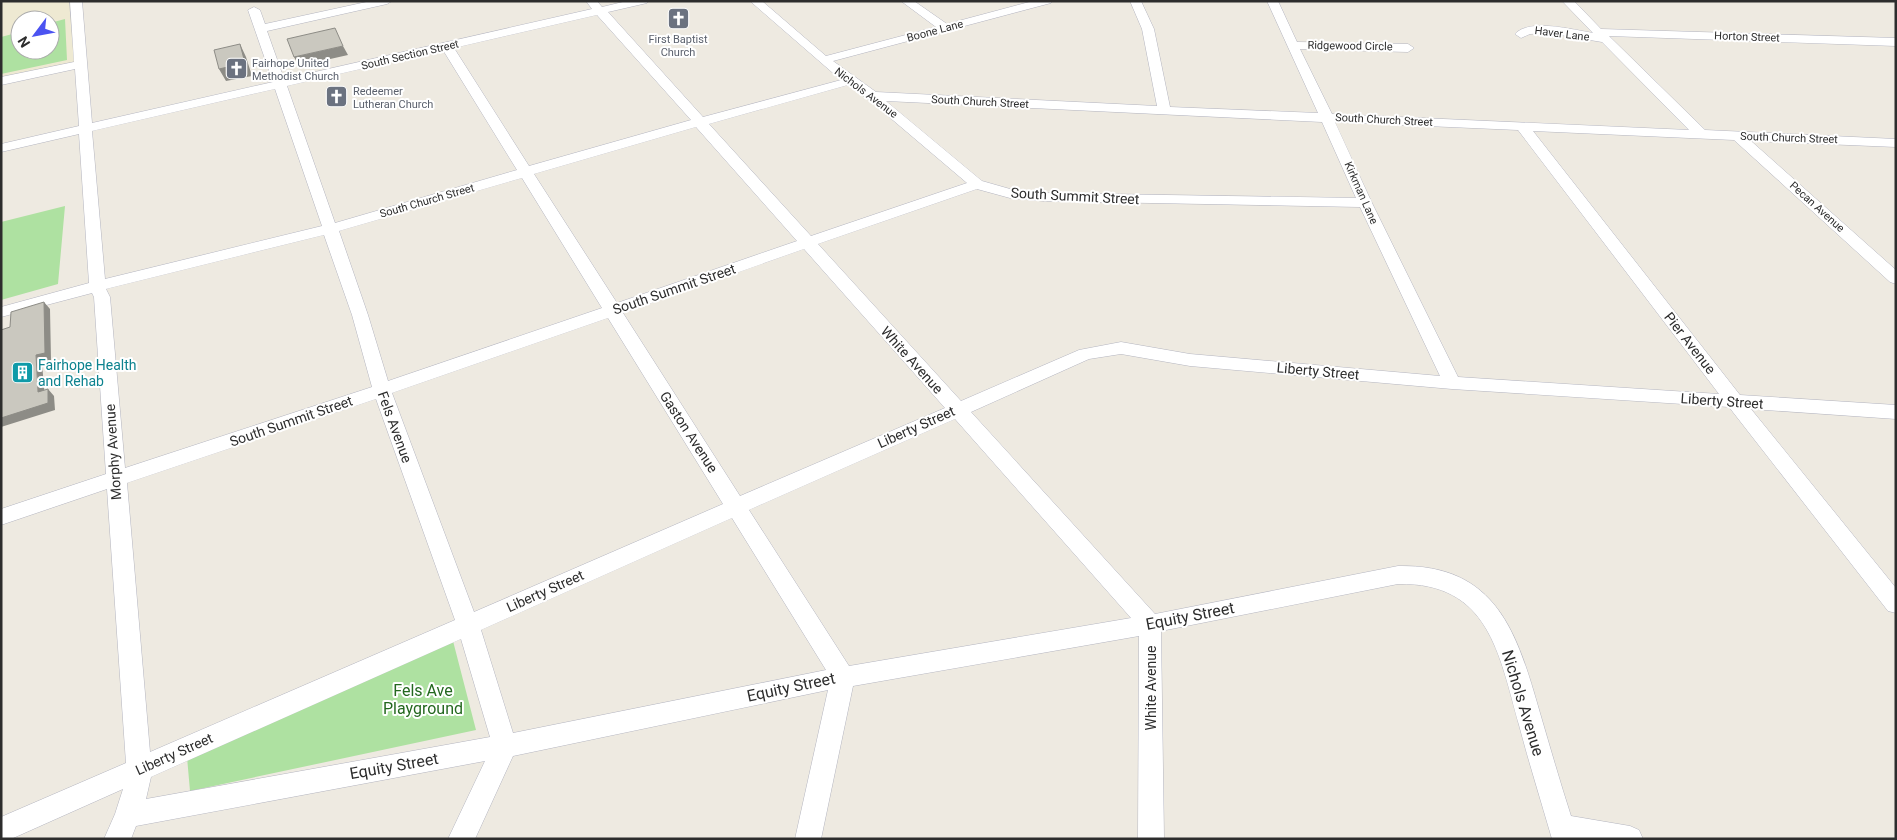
<svg xmlns="http://www.w3.org/2000/svg" width="1897" height="840" viewBox="0 0 1897 840" font-family="Roboto,sans-serif">
<style>
.education{fill:#eee9d2;fill-rule:evenodd}
.green{fill:#aee1a1}
.lines{fill:none;stroke-linecap:round;stroke-linejoin:round}
.minor-casing{stroke:#b4b5c0;stroke-width:1}
.minor{fill:#fff;fill-rule:evenodd}
.shaded-wall{fill:#8d8c86}
.building{fill:#cac8bf;stroke:#8d8c86}
.labels{text-anchor:middle;dominant-baseline:central;stroke-width:4;stroke-linejoin:round;paint-order:stroke}
.far-street-label{font-size:11px;fill:#2d2d2d;stroke:#fff}
.far-worship-label{font-size:11px;fill:#5b616d;stroke:#fff;text-anchor:start}
.street-label{font-size:14px;fill:#2d2d2d;stroke:#fff}
.culture-label{font-size:14px;fill:#0d838f;stroke:#fff;text-anchor:start}
.near-street-label{font-size:16px;fill:#2d2d2d;stroke:#fff}
.near-park-label{font-size:16px;fill:#24681f;stroke:#fff}
</style>
<rect width="100%" height="100%" fill="#eeeae1"/>
<path class="education" d="M 1,1 L 71,1 L 76,63 L 1,79 ZM 20,20 L 50,20 L 50,50 L 20,50 Z"/>
<path class="green" d="M 65,19 L 67,60 L 1,74 L 1,37 L 20,32 L 20,50 L 50,50 L 50,23 Z
M 65,206 L 58,284 L 1,300 L 1,222 Z
M 453,641 L 476,730 L 190,791 L 187,757 Z"/>
<g class="lines">
<defs>
<path id="minor" d="M 70,1 L 82,1 L 92,123 L 273,82 L 248,10 L 254,7 L 260,10 L 265,24 L 371,1 L 392,1 L 387,4 L 267,31 L 284,79 L 592,9 L 586,1 L 597,1 L 602,7 L 627,1 L 648,1 L 647,3 L 608,12 L 703,117 L 841,80 L 750,1 L 762,1 L 826,56 L 936,27 L 901,1 L 914,1 L 947,24 L 1033,1 L 1052,1 L 1051,3 L 833,61 L 876,92 L 1157,106 L 1142,29 L 1130,1 L 1141,1 L 1154,29 L 1170,107 L 1318,113 L 1267,1 L 1278,1 L 1297,42 L 1408,44 L 1414,48 L 1408,52 L 1300,49 L 1332,114 L 1689,130 L 1602,42 L 1548,33 L 1530,34 L 1521,38 L 1515,34 C 1529,18 1574,30 1593,33 L 1562,1 L 1574,1 L 1601,29 L 1896,38 L 1896,46 L 1609,36 L 1705,130 L 1896,139 L 1896,147 L 1751,141 L 1896,270 L 1896,284 L 1890,282 L 1734,140 L 1533,131 L 1740,395 L 1896,405 L 1896,419 L 1751,409 L 1896,588 L 1896,613 L 1888,611 L 1729,407 L 1452,389 L 1190,366 L 1121,354 L 1089,359 L 971,412 L 1155,614 L 1398,566 C 1497,564 1517,633 1540,713 C 1550,747 1560,782 1571,816 L 1630,826 L 1639,830 L 1643,839 L 1552,839 C 1541,801 1529,763 1519,725 C 1499,654 1489,582 1398,584 L 1161,631 L 1164,839 L 1138,839 L 1139,636 L 853,686 L 821,839 L 795,839 L 828,690 L 513,756 L 475,839 L 448,839 L 485,761 L 136,826 L 131,839 L 104,839 L 115,814 L 123,789 L 11,839 L 1,839 L 1,817 L 126,763 L 107,489 L 1,525 L 1,509 L 106,474 L 94,297 L 92,293 L 1,317 L 1,307 L 89,283 L 79,134 L 1,152 L 1,144 L 79,126 L 75,69 L 1,85 L 1,77 L 74,62 ZM 597,15 L 691,120 L 529,166 L 454,48 ZM 443,50 L 517,170 L 335,223 L 287,86 ZM 848,85 L 868,99 L 967,183 L 811,236 L 709,124 ZM 275,89 L 322,226 L 105,279 L 92,131 ZM 886,101 L 1322,122 L 1356,198 L 1044,193 L 1010,189 L 982,181 ZM 1335,122 L 1518,130 L 1719,394 L 1458,377 L 1372,203 ZM 696,127 L 797,241 L 617,303 L 534,174 ZM 522,178 L 602,308 L 388,381 L 368,315 L 339,231 ZM 977,189 L 1010,198 L 1044,201 L 1360,207 L 1440,376 L 1190,354 L 1121,342 L 1079,350 L 961,401 L 818,244 ZM 324,235 L 352,315 L 372,387 L 125,468 L 110,297 L 106,289 ZM 804,249 L 945,408 L 740,496 L 623,313 ZM 608,318 L 723,504 L 474,612 L 392,393 ZM 376,399 L 455,620 L 150,752 L 127,483 ZM 955,419 L 1131,618 L 849,666 L 749,510 ZM 732,518 L 826,670 L 513,733 L 481,630 ZM 461,639 L 490,737 L 146,799 L 151,777 Z"/>
</defs>
<use href="#minor" class="minor-casing"/>
<use href="#minor" class="minor"/>
</g>
<path class="shaded-wall" d="M 240,44 L 246,57 L 252,76 L 226,81 L 219,69 Z
M 343,46 L 348,55 L 299,66 L 294,57 Z
M 44,302 L 50,309 L 51,360 L 42,363 L 45,399 L 38,392 L 36,355 Z
M 48,389 L 54,396 L 55,410 L 1,427 L 1,418 Z"/>
<path class="building" d="M 335,28 L 343,46 L 294,57 L 287,39 Z
M 240,44 L 245,63 L 219,69 L 214,50 Z
M 44,302 L 45,353 L 36,355 L 38,392 L 48,389 L 48,403 L 1,418 L 1,330 L 10,327 L 11,312 Z"/>
<defs>
<symbol id="church-square" viewBox="-11 -11 22 22"><rect x="-9" y="-9" width="18" height="18" rx="4" fill="#6b7280" stroke="#fff"/><path d="M-1.2-6h2.4v3.5h3.3v2.4h-3.3V6h-2.4V-.1h-3.3v-2.4h3.3Z" fill="#fff"/></symbol>
<symbol id="building-square" viewBox="-11 -11 22 22"><rect x="-9" y="-9" width="18" height="18" rx="4" fill="#0f9aa8" stroke="#fff"/><path d="M-4-6H4V6H1V3H-1V6H-4ZM-2.5-4.3h1.7v1.8h-1.7ZM.8-4.3h1.7v1.8H.8ZM-2.5-1h1.7V.8h-1.7ZM.8-1h1.7V.8H.8Z" fill="#fff"/></symbol>
</defs>
<g fill-rule="evenodd">
<use href="#church-square" x="666" y="6" width="25" height="25"/>
<use href="#church-square" x="224" y="56" width="25" height="25"/>
<use href="#church-square" x="324" y="84" width="25" height="25"/>
<use href="#building-square" x="10" y="360" width="25" height="25"/>
</g>
<g class="labels">
<g class="far-street-label">
<text transform="translate(935 31) rotate(-15)">Boone Lane</text>
<text transform="translate(1562 34) rotate(7)">Haver Lane</text>
<text transform="translate(1747 37) rotate(2)">Horton Street</text>
<text transform="translate(1350 46) rotate(1)">Ridgewood Circle</text>
<text transform="translate(410 55) rotate(-13)">South Section Street</text>
<text transform="translate(866 93) rotate(37)">Nichols Avenue</text>
<text transform="translate(980 102) rotate(3)">South Church Street</text>
<text transform="translate(1384 120) rotate(3)">South Church Street</text>
<text transform="translate(1789 138) rotate(2)">South Church Street</text>
<text transform="translate(1361 193) rotate(66)">Kirkman Lane</text>
<text transform="translate(427 201) rotate(-16)">South Church Street</text>
<text transform="translate(1817 207) rotate(42)">Pecan Avenue</text>
</g>
<g class="far-worship-label">
<text x="678" y="39" text-anchor="middle">First Baptist<tspan x="678" dy="13">Church</tspan></text>
<text x="252" y="63">Fairhope United<tspan x="252" dy="13">Methodist Church</tspan></text>
<text x="353" y="91">Redeemer<tspan x="353" dy="13">Lutheran Church</tspan></text>
</g>
<g class="street-label">
<text transform="translate(1075 196) rotate(3)">South Summit Street</text>
<text transform="translate(674 289) rotate(-19)">South Summit Street</text>
<text transform="translate(1690 343) rotate(52)">Pier Avenue</text>
<text transform="translate(912 360) rotate(48)">White Avenue</text>
<text transform="translate(1318 371) rotate(5)">Liberty Street</text>
<text transform="translate(1722 401) rotate(4)">Liberty Street</text>
<text transform="translate(291 421) rotate(-19)">South Summit Street</text>
<text transform="translate(395 427) rotate(70)">Fels Avenue</text>
<text transform="translate(916 427) rotate(-24)">Liberty Street</text>
<text transform="translate(689 432) rotate(57)">Gaston Avenue</text>
<text transform="translate(113 452) rotate(-94)">Morphy Avenue</text>
<text transform="translate(545 591) rotate(-24)">Liberty Street</text>
<text transform="translate(1151 688) rotate(-90)">White Avenue</text>
<text transform="translate(174 754) rotate(-24)">Liberty Street</text>
</g>
<g class="culture-label">
<text x="38" y="365">Fairhope Health<tspan x="38" dy="16">and Rehab</tspan></text>
</g>
<g class="near-street-label">
<text transform="translate(1190 616) rotate(-11)">Equity Street</text>
<text transform="translate(791 687) rotate(-12)">Equity Street</text>
<text transform="translate(1523 703) rotate(73)">Nichols Avenue</text>
<text transform="translate(394 766) rotate(-10)">Equity Street</text>
</g>
<g class="near-park-label">
<text x="423" y="690">Fels Ave<tspan x="423" dy="18">Playground</tspan></text>
</g>
</g>
<rect width="1897" height="840" fill="none" stroke="#2d2d2d" stroke-width="5"/>
<g transform="translate(35 35) rotate(238)"><circle r="24" fill="#ffffff" stroke="#ababab"/>
<path d="M0-4L9 19L0 12L-9 19Z" fill="#4b53f1"/>
<text y="-8" font-size="14" font-weight="bold" text-anchor="middle" fill="#2d2d2d">N</text>
</g>
</svg>
